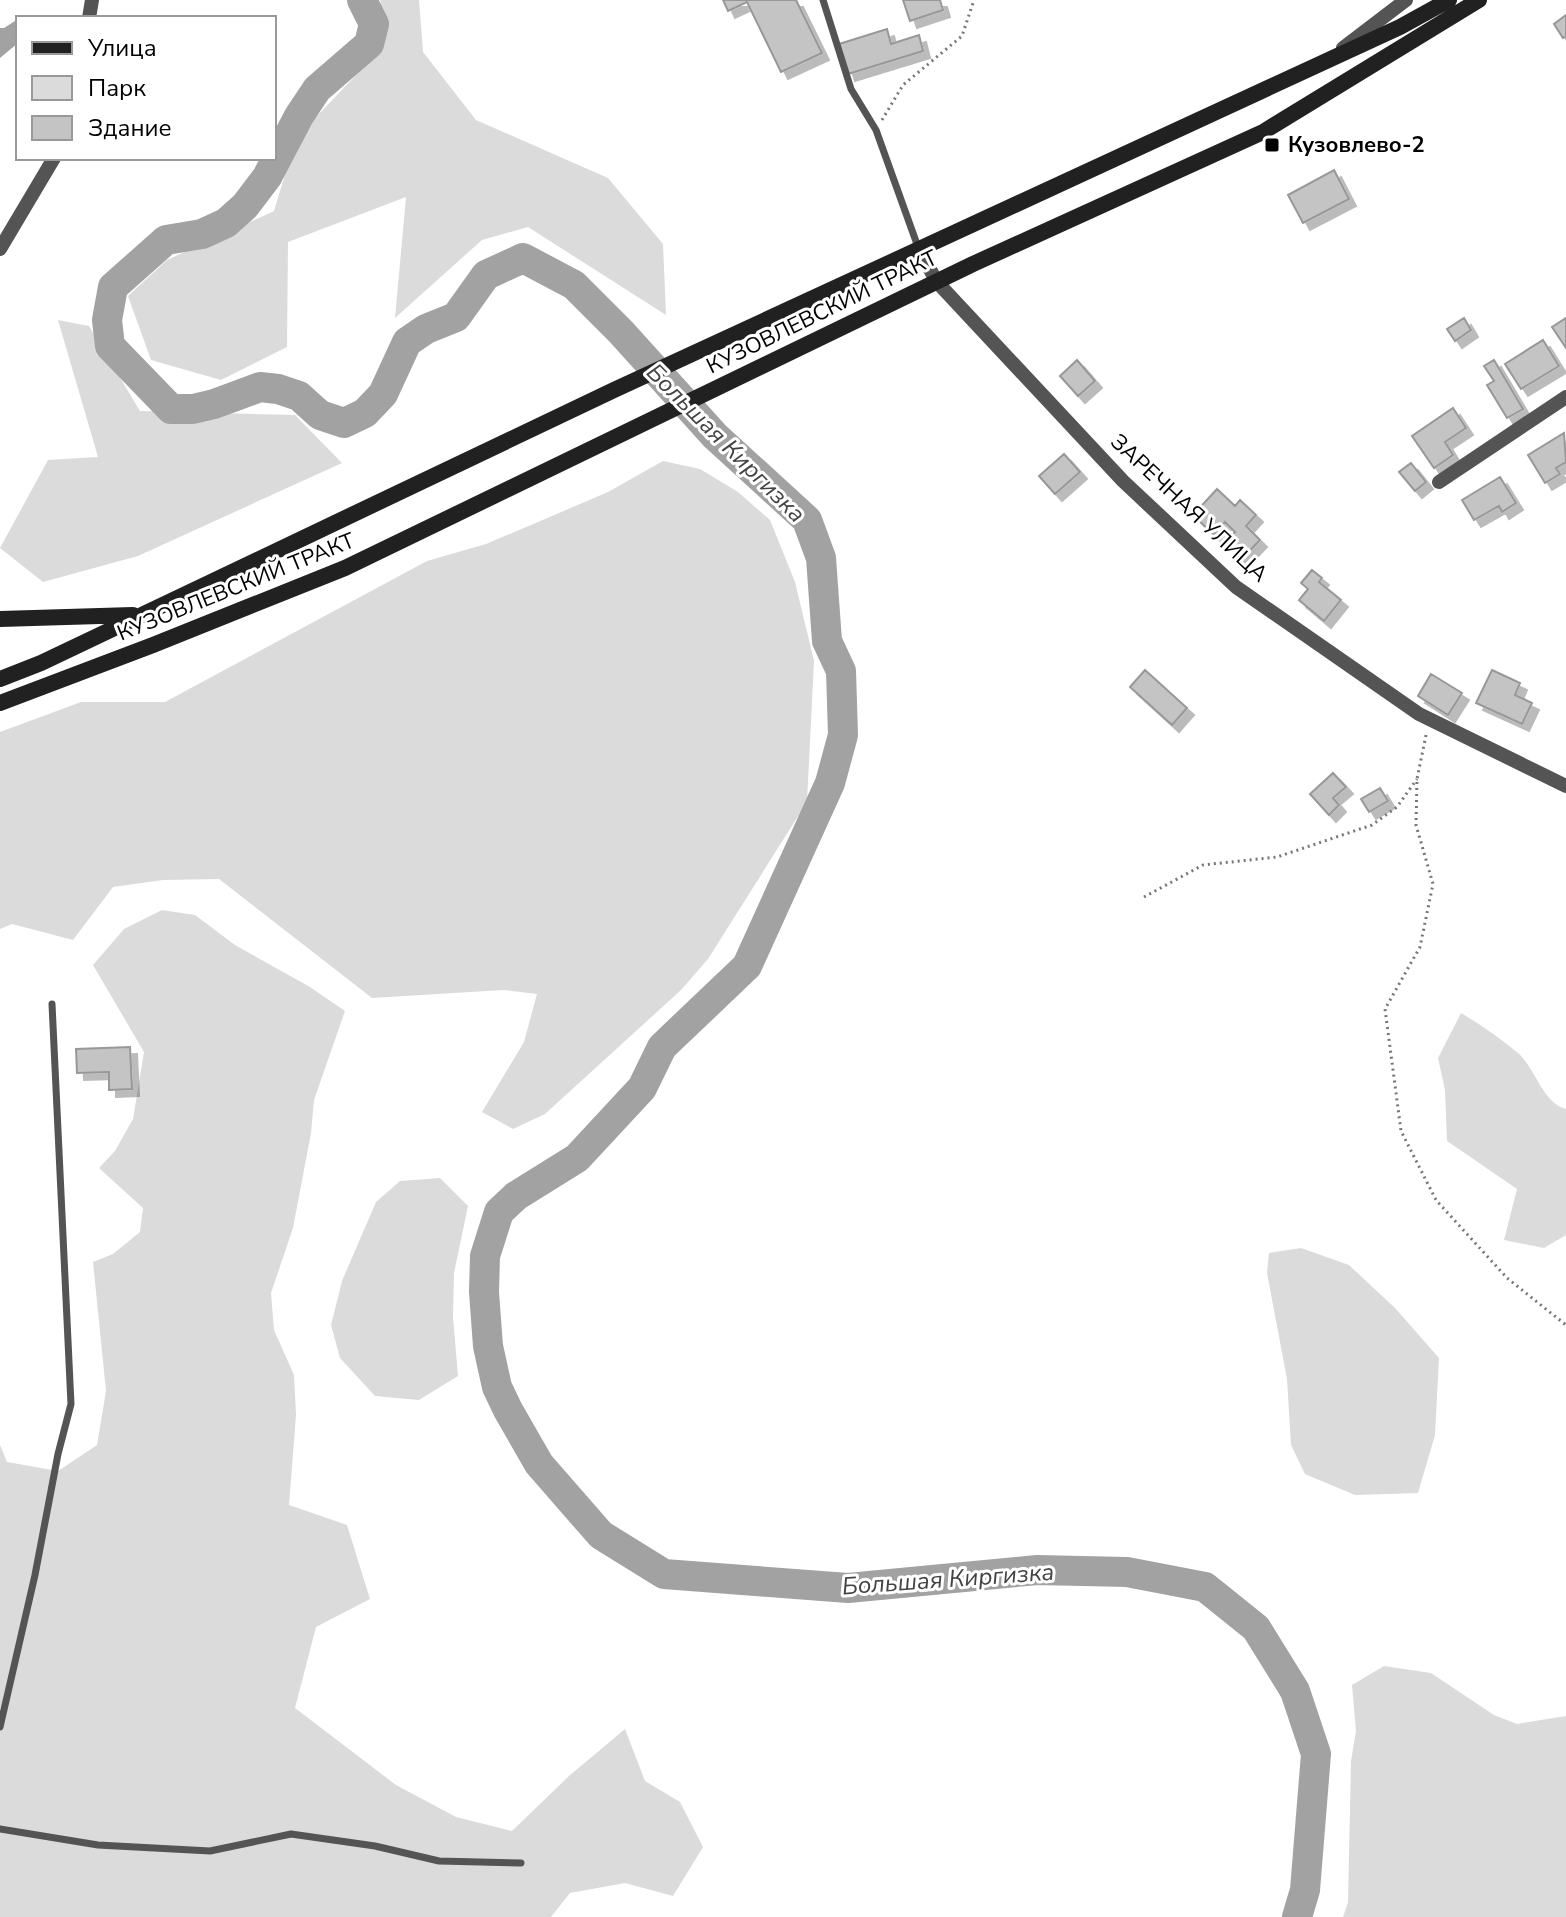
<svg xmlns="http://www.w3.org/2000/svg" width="1566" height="1917" viewBox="0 0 1566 1917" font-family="'Nunito Sans',sans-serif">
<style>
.green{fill:#dbdbdb}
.water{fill:#a2a2a2}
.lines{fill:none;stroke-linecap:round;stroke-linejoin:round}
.river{stroke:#a2a2a2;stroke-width:30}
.building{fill:#c4c4c4;stroke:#989898;stroke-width:2;filter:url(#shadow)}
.path{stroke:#767676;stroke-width:3;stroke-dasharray:2 4;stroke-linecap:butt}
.lane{stroke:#545454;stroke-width:7}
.street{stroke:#545454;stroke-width:14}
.secondary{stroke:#212121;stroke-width:16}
.poi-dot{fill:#000;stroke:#fff;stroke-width:3}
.labels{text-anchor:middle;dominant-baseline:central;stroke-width:6;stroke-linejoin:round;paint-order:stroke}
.poi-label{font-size:22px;font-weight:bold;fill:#000;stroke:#fff;text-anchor:start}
.street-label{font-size:22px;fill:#000;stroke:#fff}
.water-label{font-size:24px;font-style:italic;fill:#434343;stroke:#fff}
</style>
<defs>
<filter id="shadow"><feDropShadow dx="7" dy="7" stdDeviation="0" flood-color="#0004"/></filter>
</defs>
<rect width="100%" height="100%" fill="#fff"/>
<path class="green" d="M 380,0 L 419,0 L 423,52 L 476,120 L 608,178 L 663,244 L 666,315 L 528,227 L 482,240 L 395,318 L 406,197 L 288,242 L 287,347 L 221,380 L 151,360 L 128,296 L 167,260 L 274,211 L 296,138 L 359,72 L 381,5 Z
M 58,320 L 89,326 L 140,411 L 295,415 L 342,463 L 138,556 L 43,582 L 0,548 L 48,460 L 98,457 Z
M 663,461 L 700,469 L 738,492 L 770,520 L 795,582 L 814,661 L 807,802 L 708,959 L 681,990 L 545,1114 L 513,1129 L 482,1112 L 524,1042 L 537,994 L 503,990 L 372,998 L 219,879 L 163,880 L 113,887 L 73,940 L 12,924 L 0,929 L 0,732 L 81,702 L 165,702 L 427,561 L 486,544 L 545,519 L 608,492 Z
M 162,910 L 195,915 L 235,945 L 310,987 L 345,1011 L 314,1100 L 311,1133 L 293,1228 L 271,1293 L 274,1330 L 294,1375 L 296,1415 L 289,1505 L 347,1525 L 370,1599 L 316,1627 L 295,1708 L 396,1785 L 456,1817 L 512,1831 L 569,1776 L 625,1729 L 645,1781 L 680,1802 L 703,1847 L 673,1896 L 625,1883 L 570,1893 L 551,1917 L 0,1917 L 0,1445 L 7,1462 L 58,1471 L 97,1445 L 106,1391 L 93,1262 L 113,1254 L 140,1232 L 143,1208 L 99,1168 L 115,1151 L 133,1119 L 144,1052 L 93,965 L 124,929 Z
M 1461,1013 C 1481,1025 1500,1038 1518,1053 C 1536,1069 1542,1102 1566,1109 L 1566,1235 L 1544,1248 L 1504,1240 L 1517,1189 L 1447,1141 L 1445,1090 L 1438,1058 Z
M 440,1178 L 468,1206 L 454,1273 L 453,1317 L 458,1376 L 419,1400 L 375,1396 L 340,1358 L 331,1325 L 342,1281 L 376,1202 L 400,1181 Z
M 1301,1248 L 1349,1265 L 1395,1308 L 1439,1358 L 1435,1435 L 1418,1493 L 1355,1495 L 1305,1474 L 1291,1445 L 1287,1379 L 1267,1273 L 1269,1253 Z
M 1384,1666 L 1431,1673 L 1494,1715 L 1517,1724 L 1566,1716 L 1566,1917 L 1343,1917 L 1348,1902 L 1351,1761 L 1356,1731 L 1352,1685 Z"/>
<path class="water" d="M 18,19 L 18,43 L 0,58 L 0,28 L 4,28 Z"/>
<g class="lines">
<path class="river" d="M 362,0 L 374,24 L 369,44 L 317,89 L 299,116 L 267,177 L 245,206 L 226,223 L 202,234 L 166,240 L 113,287 L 107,320 L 110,346 L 171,409 L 193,409 L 214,404 L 260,387 L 278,389 L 299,396 L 320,415 L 344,423 L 365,413 L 383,394 L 407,342 L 426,329 L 456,317 L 486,275 L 523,258 L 574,285 L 621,332 L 715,436 L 807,520 L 821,558 L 827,641 L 841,671 L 843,735 L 830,783 L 747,966 L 662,1047 L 642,1088 L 577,1158 L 516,1196 L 499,1212 L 485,1256 L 484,1292 L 488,1346 L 497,1387 L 508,1410 L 539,1464 L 601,1535 L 664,1574 L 848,1588 L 1037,1570 L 1127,1572 L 1205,1587 L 1256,1628 L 1295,1691 L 1316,1754 L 1305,1890 L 1297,1917"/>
</g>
<path class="building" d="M 723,0 L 796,0 L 822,53 L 781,72 L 747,2 L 728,11 Z
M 903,0 L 940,0 L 943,10 L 910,21 Z
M 1566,15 L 1566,36 L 1563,38 L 1554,24 Z
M 887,29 L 891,44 L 919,35 L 923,51 L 848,74 L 839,44 Z
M 1334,170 L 1349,199 L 1303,223 L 1288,195 Z
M 1464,318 L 1471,330 L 1455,341 L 1447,329 Z
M 1566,318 L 1566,348 L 1552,327 Z
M 1543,340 L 1559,366 L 1521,389 L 1505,364 Z
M 1077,360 L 1095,381 L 1078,396 L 1060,376 Z
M 1494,360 L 1523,409 L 1507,418 L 1487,385 L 1494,381 L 1484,366 Z
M 1453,408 L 1466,428 L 1445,442 L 1453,455 L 1434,468 L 1412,436 Z
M 1564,433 L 1566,462 L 1556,468 L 1560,474 L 1545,483 L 1528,455 Z
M 1064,454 L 1080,472 L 1055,494 L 1039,476 Z
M 1411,463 L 1426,482 L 1415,491 L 1399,472 Z
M 1500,477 L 1516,503 L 1502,512 L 1499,506 L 1474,520 L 1462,500 Z
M 1217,489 L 1235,506 L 1240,500 L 1256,515 L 1246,526 L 1260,540 L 1241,560 L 1224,544 L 1235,532 L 1225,522 L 1214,535 L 1193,515 Z
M 1312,570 L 1322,578 L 1319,582 L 1341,600 L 1324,621 L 1299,600 L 1308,589 L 1301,583 Z
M 1145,670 L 1187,708 L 1172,725 L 1130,687 Z
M 1492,670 L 1520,683 L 1515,695 L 1532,703 L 1522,724 L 1476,703 Z
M 1431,674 L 1462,693 L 1448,715 L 1418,696 Z
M 1333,773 L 1346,787 L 1333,798 L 1339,805 L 1329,815 L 1310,794 Z
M 1380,788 L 1388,801 L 1369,812 L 1361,799 Z
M 130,1047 L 132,1089 L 109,1090 L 109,1072 L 77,1073 L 76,1049 Z"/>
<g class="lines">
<path class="path" d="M 882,120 L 903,85 L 962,36 L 974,0
M 1426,735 L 1417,779 L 1416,825 L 1433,884 L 1420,947 L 1385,1009 L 1401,1131 L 1436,1200 L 1507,1278 L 1566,1325
M 1144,897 L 1203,865 L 1277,857 L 1372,825 L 1397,807 L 1417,779"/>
<path class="lane" d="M 823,0 L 851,89 L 876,130 L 918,247
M 0,1727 L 35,1575 L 58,1454 L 71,1404 L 52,1004
M 0,1829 L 98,1845 L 210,1851 L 291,1834 L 375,1846 L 439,1861 L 521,1863"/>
<path class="street" d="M 89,18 L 92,0
M 1343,48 L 1406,0
M 918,248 L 937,282 L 1123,481 L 1236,587 L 1419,714 L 1566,786
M 0,249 L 54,158
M 1439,482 L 1566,397"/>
<path class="secondary" d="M 0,619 L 133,615
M 0,679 L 41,663 L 614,390 L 1400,27 L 1449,0
M 0,703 L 153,645 L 345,568 L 973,264 L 1263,132 L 1479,0"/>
</g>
<rect class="poi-dot" x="1264" y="137" width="16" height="16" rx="4"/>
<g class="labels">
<g class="poi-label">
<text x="1288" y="145">Кузовлево-2</text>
</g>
<g class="street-label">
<text transform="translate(822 312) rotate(-26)">КУЗОВЛЕВСКИЙ ТРАКТ</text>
<text transform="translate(1189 508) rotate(43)">ЗАРЕЧНАЯ УЛИЦА</text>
<text transform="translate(236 587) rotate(-22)">КУЗОВЛЕВСКИЙ ТРАКТ</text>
</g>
<g class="water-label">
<text transform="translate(726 443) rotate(45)">Большая Киргизка</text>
<text transform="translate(948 1579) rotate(-4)">Большая Киргизка</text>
</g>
</g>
<rect x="16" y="16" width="260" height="144" fill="#ffffff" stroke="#999999" stroke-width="2"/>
<rect x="32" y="42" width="40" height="12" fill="#212121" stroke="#999999" stroke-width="2"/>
<text x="88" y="56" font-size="24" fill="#000000">Улица</text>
<rect x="32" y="76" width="40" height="24" fill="#dbdbdb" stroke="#999999" stroke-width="2"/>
<text x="88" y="96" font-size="24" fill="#000000">Парк</text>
<rect x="32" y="116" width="40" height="24" fill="#c4c4c4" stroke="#999999" stroke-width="2"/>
<text x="88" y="136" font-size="24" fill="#000000">Здание</text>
</svg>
